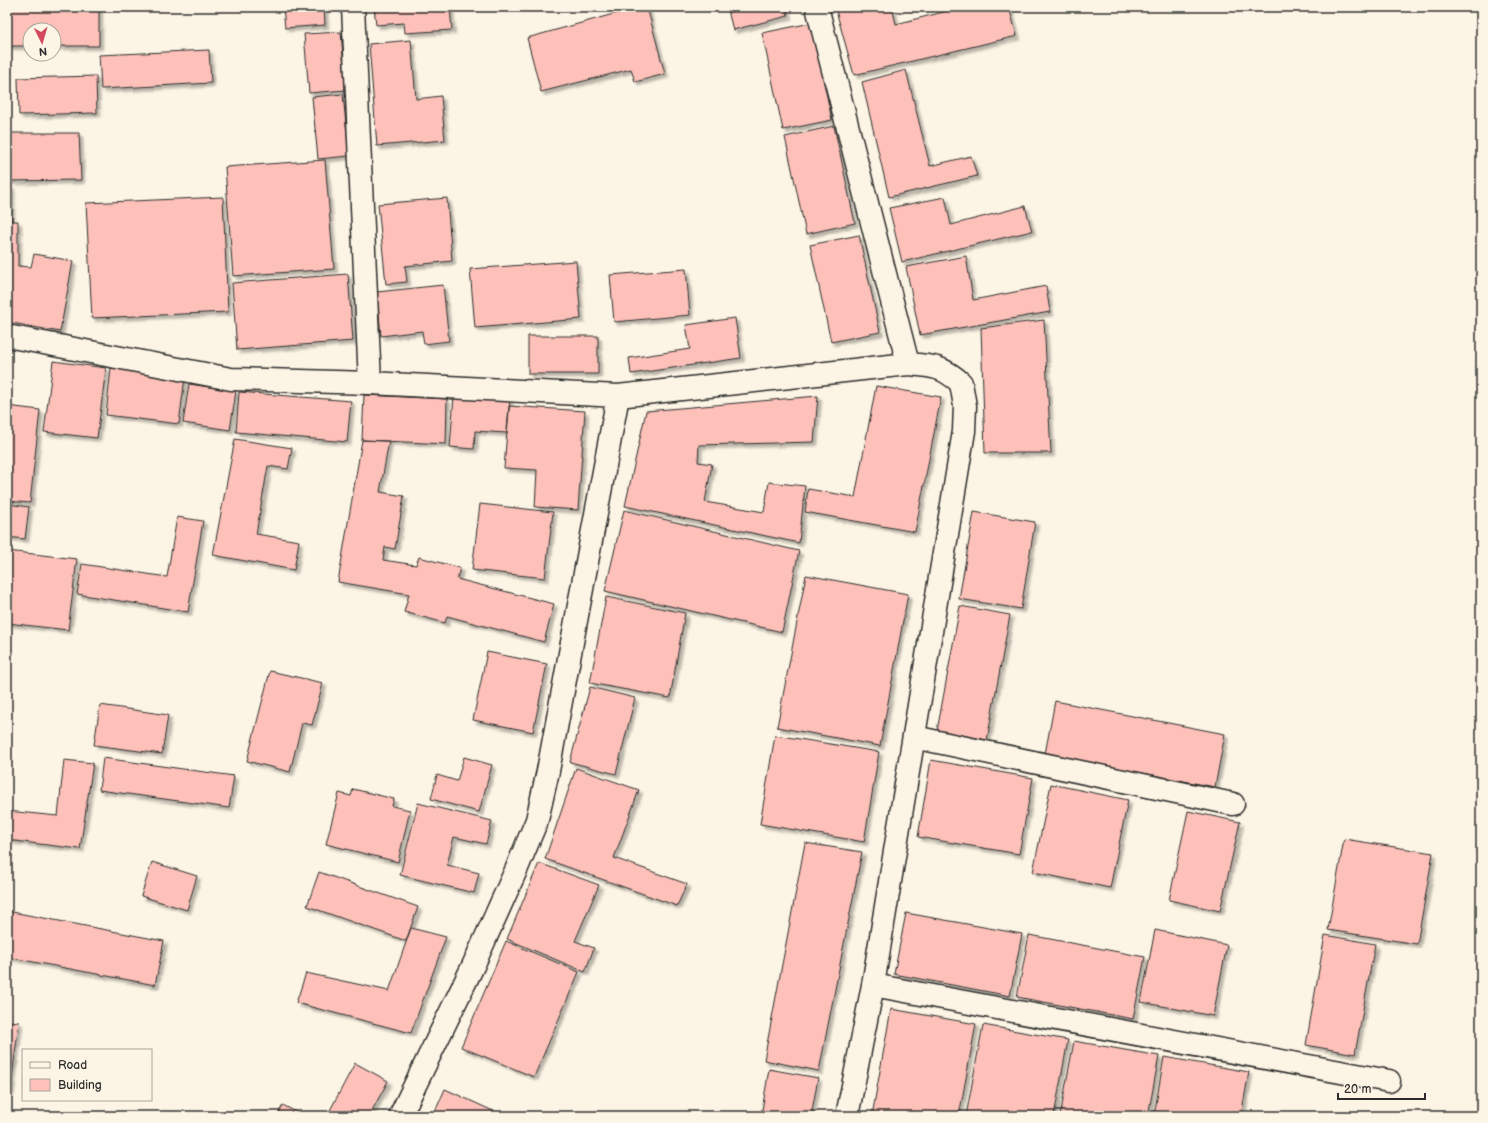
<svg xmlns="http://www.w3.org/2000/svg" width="1488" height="1123" viewBox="0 0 1488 1123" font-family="'Balsamiq Sans',sans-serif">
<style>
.building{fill:#fdc1b9;stroke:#2b2b2b;filter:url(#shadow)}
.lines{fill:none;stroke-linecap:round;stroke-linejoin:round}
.minor-casing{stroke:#2b2b2b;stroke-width:25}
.minor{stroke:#fcf5e5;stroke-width:22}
</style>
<defs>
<filter id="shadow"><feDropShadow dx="3.5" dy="3.5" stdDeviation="1" flood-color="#0004"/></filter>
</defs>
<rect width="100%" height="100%" fill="#fcf5e5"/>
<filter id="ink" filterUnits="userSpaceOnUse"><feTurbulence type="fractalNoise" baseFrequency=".025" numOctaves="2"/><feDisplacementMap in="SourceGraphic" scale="8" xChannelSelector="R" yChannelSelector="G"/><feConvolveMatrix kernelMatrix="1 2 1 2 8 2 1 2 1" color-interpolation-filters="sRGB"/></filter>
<g filter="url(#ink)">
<path class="building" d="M 7,7 L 99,7 L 99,46 L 54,46 L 54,30 L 30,30 L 30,46 L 7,46 Z
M 283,7 L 324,7 L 325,25 L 285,28 Z
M 374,7 L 450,7 L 452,30 L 405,33 L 404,23 L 376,25 Z
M 639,7 L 647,7 L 665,74 L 635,82 L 631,69 L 541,92 L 527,38 Z
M 727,7 L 786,7 L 788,16 L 733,30 Z
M 835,7 L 892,7 L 896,24 L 963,7 L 1009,7 L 1017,36 L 854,75 Z
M 811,23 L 832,120 L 783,130 L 762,33 Z
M 341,32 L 346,90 L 309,93 L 304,34 Z
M 411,40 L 416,99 L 441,96 L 445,140 L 377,146 L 369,44 Z
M 209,50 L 211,83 L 101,89 L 99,55 Z
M 906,70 L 930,166 L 971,156 L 977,176 L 889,197 L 862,82 Z
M 96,76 L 97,113 L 19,115 L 18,78 Z
M 343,94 L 349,156 L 318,159 L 312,97 Z
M 834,126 L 855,223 L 806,234 L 785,137 Z
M 7,133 L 79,133 L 81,180 L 7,181 Z
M 325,160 L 334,269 L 233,276 L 225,167 Z
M 7,186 L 11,186 L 11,221 L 18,221 L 18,266 L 31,267 L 34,254 L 73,261 L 60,332 L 7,322 Z
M 223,197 L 228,312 L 92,318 L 86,203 Z
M 945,197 L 951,225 L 1025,206 L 1032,231 L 902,262 L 889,208 Z
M 447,198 L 452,261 L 405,266 L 407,282 L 386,284 L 378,204 Z
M 859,235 L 880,332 L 831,342 L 810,245 Z
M 966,256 L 973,300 L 1046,286 L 1050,312 L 920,335 L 906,267 Z
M 576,261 L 581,319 L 475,328 L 470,269 Z
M 686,269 L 690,315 L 614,322 L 610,275 Z
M 348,274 L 353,341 L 237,350 L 232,283 Z
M 443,285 L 449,341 L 424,344 L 422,331 L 381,336 L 377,292 Z
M 735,318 L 741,358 L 631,374 L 629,358 L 690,349 L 686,325 Z
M 1044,320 L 1051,453 L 985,453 L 981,328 Z
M 528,336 L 598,336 L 598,374 L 528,374 Z
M 53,361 L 106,368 L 97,438 L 44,432 Z
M 111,368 L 185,377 L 179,424 L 106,415 Z
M 189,384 L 236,391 L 230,430 L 183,423 Z
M 876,386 L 941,397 L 915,532 L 805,512 L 808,489 L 855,497 Z
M 239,392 L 351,401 L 347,442 L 236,432 Z
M 364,395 L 447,399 L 446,444 L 362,440 Z
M 454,396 L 510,400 L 507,433 L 475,431 L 474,449 L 450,447 Z
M 818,396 L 814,442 L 699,445 L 698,462 L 712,464 L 705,502 L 764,512 L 769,482 L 805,486 L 799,543 L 625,506 L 646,411 Z
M 7,406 L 40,410 L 30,503 L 7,501 Z
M 509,406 L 585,411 L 578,510 L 535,507 L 537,470 L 504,468 Z
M 235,439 L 292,448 L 288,469 L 268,466 L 256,534 L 299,541 L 294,570 L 213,555 Z
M 362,440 L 389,441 L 380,492 L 404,496 L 395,549 L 385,547 L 383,560 L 416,565 L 419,557 L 460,568 L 457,579 L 554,604 L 544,642 L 447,616 L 445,623 L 404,612 L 409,594 L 338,582 Z
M 7,504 L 29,507 L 25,539 L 7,537 Z
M 480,504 L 553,512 L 545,578 L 472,570 Z
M 624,510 L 799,551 L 782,632 L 605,591 Z
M 974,512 L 1035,522 L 1021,609 L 959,599 Z
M 177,517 L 203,521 L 188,612 L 77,594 L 82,564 L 167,577 Z
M 7,551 L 77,559 L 68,630 L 7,623 Z
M 806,575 L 908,594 L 880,746 L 777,727 Z
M 606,597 L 685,613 L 670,698 L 590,683 Z
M 960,606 L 1010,615 L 987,740 L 937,731 Z
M 487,652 L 547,664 L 533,732 L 473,720 Z
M 270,671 L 323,683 L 312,725 L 302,723 L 290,772 L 247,761 Z
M 590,687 L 635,698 L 616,774 L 570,762 Z
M 1055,701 L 1225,734 L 1215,787 L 1045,754 Z
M 100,705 L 168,715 L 162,754 L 94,745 Z
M 775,735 L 879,752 L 864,842 L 760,824 Z
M 464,757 L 492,765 L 479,812 L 431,799 L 437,775 L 457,781 Z
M 103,758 L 234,776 L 229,808 L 99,790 Z
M 64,760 L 93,763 L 80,849 L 7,840 L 7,811 L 58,816 Z
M 931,760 L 1033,778 L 1019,854 L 918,837 Z
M 576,768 L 639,790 L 614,858 L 687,884 L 677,906 L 545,859 Z
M 1051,784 L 1128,800 L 1110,888 L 1033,872 Z
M 353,789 L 394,799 L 392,806 L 410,810 L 398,862 L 326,844 L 339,793 L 351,796 Z
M 418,803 L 492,821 L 486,844 L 454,837 L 447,865 L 479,873 L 474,893 L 400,875 Z
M 1188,811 L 1240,822 L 1220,911 L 1169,900 Z
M 1344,839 L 1433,853 L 1417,944 L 1328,930 Z
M 805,843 L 862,852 L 819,1071 L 764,1060 Z
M 152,862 L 197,876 L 187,910 L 141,896 Z
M 539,863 L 599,885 L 575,941 L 594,948 L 585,972 L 507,939 Z
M 319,872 L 418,907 L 406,941 L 307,906 Z
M 7,911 L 164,941 L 155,985 L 7,957 Z
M 906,913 L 1022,934 L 1010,996 L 894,974 Z
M 411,928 L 446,937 L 411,1033 L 296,1003 L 306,973 L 389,991 Z
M 1155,930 L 1227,945 L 1213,1016 L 1141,1002 Z
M 1029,935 L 1145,957 L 1133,1019 L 1017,997 Z
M 1325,935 L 1375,944 L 1355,1054 L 1306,1045 Z
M 506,941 L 579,972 L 534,1077 L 461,1047 Z
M 891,1009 L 976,1024 L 959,1116 L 872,1116 Z
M 7,1021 L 19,1022 L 10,1093 L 7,1092 Z
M 983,1025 L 1068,1040 L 1054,1116 L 966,1116 Z
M 1074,1041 L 1159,1056 L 1148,1116 L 1060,1116 Z
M 1164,1057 L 1249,1072 L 1241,1116 L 1154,1116 Z
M 355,1063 L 388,1081 L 369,1116 L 327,1116 Z
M 769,1069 L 818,1078 L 811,1116 L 761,1116 Z
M 445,1089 L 504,1116 L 433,1116 Z
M 283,1105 L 303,1116 L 277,1116 Z"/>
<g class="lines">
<defs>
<path id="minor" d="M 353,7 L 370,383
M 817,7 L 908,364
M 7,336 L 231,379 L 370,383 L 618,396 L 908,364 C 932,366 942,366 961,383 L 965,406 L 964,431 L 873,985 L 847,1116
M 914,737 L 1233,804
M 873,985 L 1389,1081
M 400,1116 L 473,966 L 517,868 L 537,820 L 548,771 L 618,396"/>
</defs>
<use href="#minor" class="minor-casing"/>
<use href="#minor" class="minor"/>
</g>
</g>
<rect width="1488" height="1123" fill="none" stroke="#fcf5e5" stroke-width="24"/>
<rect x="12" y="12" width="1464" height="1099" fill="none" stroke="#2b2b2b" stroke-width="1.5" filter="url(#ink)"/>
<rect x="22" y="1049" width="130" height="52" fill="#fcf5e5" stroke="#a8a49b"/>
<rect x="30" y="1062" width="20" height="6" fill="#fcf5e5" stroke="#a8a49b"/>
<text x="58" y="1069" font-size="12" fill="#2b2b2b">Road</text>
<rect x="30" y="1079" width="20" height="12" fill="#fdc1b9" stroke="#a8a49b"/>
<text x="58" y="1089" font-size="12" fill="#2b2b2b">Building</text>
<g transform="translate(42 42) rotate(175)"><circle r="19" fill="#fcf5e5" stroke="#a8a49b"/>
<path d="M0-3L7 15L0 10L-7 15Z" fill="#d1495b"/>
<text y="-6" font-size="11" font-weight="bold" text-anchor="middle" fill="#2b2b2b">N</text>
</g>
<path d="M1338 1093v6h87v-6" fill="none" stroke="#2b2b2b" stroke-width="2"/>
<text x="1344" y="1093" font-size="12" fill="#2b2b2b" stroke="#fcf5e5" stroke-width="3" paint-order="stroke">20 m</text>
</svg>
